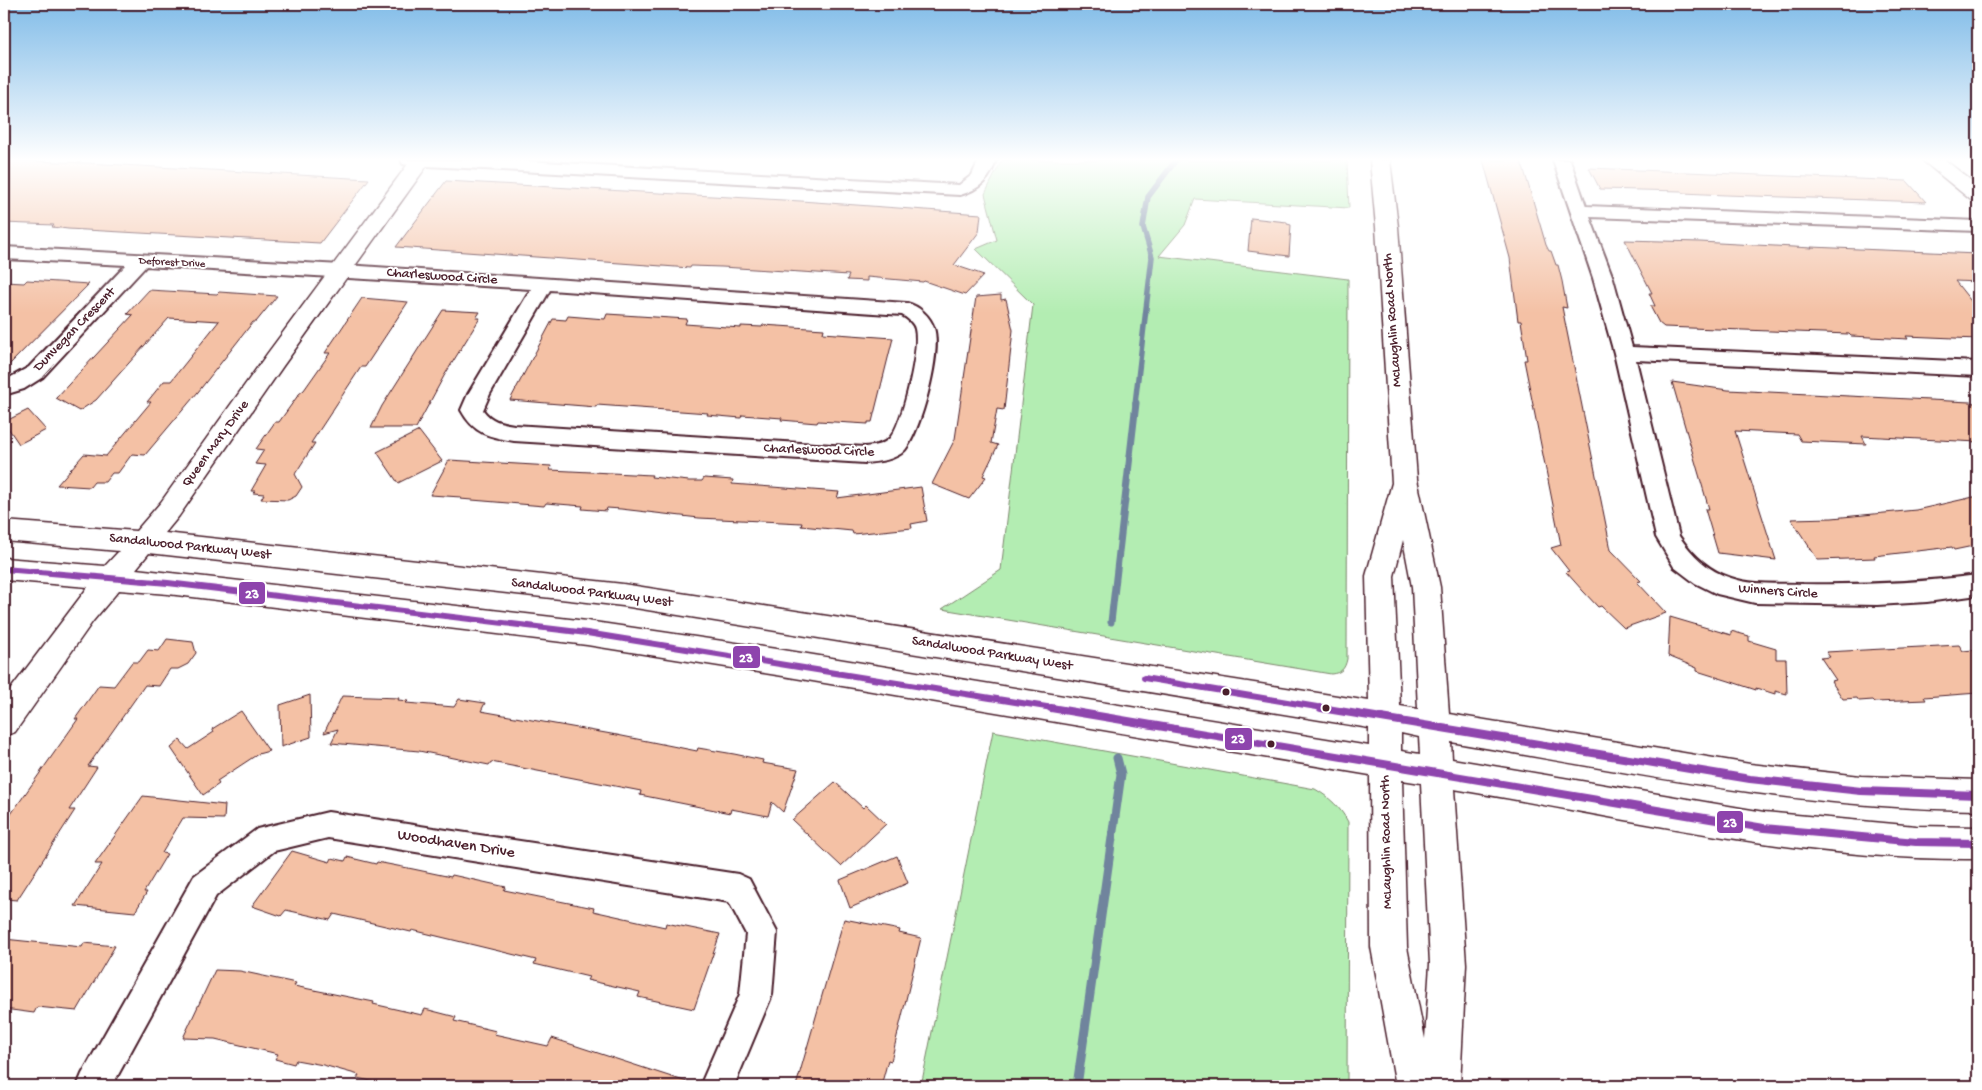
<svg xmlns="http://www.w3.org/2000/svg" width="1982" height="1090" viewBox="0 0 1982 1090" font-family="'Gochi Hand',sans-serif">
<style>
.green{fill:#b3edb2;stroke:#7e866e}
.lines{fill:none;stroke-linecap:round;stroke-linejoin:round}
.stream-far2{stroke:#6f849d;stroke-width:5.5}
.stream-far1{stroke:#6f849d;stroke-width:7}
.stream{stroke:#6f849d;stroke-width:9}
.building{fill:#f4c1a5;stroke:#4a1f2b}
.street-casing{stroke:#4a1f2b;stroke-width:4}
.secondary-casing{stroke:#4a1f2b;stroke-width:3}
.street{fill:#fff;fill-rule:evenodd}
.secondary{fill:#fff;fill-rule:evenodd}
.bus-1-far1-casing{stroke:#fff;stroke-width:10}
.bus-1-casing{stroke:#fff;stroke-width:12}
.bus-1-far1{stroke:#8e44ad;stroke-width:6}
.bus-1{stroke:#8e44ad;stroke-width:8}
.bus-dot{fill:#4a1f2b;stroke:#fff;stroke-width:2}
.labels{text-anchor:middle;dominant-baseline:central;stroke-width:4;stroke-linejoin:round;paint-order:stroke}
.far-street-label{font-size:11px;fill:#4a1f2b;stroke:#fff}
.street-label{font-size:14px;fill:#4a1f2b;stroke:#fff}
.near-street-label{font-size:16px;fill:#4a1f2b;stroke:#fff}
.line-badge{stroke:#fff;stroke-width:2}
.badge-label{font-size:14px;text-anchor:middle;font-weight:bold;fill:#fff}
</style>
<rect width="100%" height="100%" fill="#fff"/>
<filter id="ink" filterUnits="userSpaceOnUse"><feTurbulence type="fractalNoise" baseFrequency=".02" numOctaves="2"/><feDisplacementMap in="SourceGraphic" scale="10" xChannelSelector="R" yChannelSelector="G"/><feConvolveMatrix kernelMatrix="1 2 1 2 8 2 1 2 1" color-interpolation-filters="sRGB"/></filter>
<g filter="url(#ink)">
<path class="green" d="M 1002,160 L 1347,160 L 1349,208 L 1195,199 L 1185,225 L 1159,256 L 1348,279 L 1347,659 C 1345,669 1341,673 1331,674 L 942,609 L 1001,570 L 1033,305 L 976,249 L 997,240 L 985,194 Z
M 993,731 L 1315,789 C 1329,797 1341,808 1348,822 L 1347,1086 L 921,1086 Z"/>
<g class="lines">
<path class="stream-far2" d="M 1135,404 L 1152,257 L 1143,227 L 1148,197 L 1176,160"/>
<path class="stream-far1" d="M 1111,622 L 1136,403"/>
<path class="stream" d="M 1077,1086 L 1121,774 L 1117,758"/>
</g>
<path class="building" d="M 4,160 L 87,163 L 369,179 L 320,243 L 68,229 L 52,227 L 54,225 L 4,223 Z
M 1483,160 L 1520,160 L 1524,170 L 1546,245 L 1549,251 L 1551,251 L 1556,265 L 1558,265 L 1562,281 L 1567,308 L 1562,307 L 1611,550 L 1641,581 L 1637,582 L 1666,613 L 1624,628 L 1601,606 L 1598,607 L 1583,591 L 1566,572 L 1569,571 L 1551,548 L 1561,545 L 1524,360 L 1527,360 L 1521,321 L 1518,321 L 1510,258 Z
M 1589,168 L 1907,181 L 1926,202 L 1726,195 L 1683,193 L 1682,191 L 1600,189 Z
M 446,181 L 801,201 L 981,214 L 979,232 L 954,265 L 984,275 L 965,295 L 924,281 L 923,282 L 867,277 L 867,281 L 847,280 L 849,275 L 722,267 L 691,266 L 690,268 L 396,247 Z
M 1251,218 L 1287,222 L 1287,224 L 1291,225 L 1289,256 L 1248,251 Z
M 1625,240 L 1700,242 L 1812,248 L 1811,247 L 1978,254 L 1978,282 L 1955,281 L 1978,310 L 1978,339 L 1906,336 L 1908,339 L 1851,336 L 1849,334 L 1664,327 L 1659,323 L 1650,306 L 1655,306 L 1649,293 L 1652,293 Z
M 27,280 L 89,284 L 4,370 L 4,282 L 24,283 Z
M 149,290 L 217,294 L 219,292 L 277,296 L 256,322 L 253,322 L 198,392 L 145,455 L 132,454 L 118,473 L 112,473 L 105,482 L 94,482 L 90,487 L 57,485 L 84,454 L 106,456 L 151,402 L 147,402 L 164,381 L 171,381 L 219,321 L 169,318 L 96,400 L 79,411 L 56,398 L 133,315 L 127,314 Z
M 1001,295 L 1001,300 L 1006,299 L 1013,330 L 1004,410 L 997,409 L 991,443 L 998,445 L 983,476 L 986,477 L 969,499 L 932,484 L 955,439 L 976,297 Z
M 362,298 L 408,302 L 365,367 L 361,367 L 311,443 L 315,443 L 295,474 L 302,487 L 296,496 L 288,500 L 261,499 L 264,494 L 253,493 L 255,491 L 251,491 L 266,465 L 255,464 L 264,450 L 256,449 L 275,422 L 279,422 L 299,394 L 304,390 L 330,353 L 325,353 Z
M 443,310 L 480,312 L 476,318 L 480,318 L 444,376 L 416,428 L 371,428 L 382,406 Z
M 607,314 L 687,319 L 685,324 L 741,328 L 741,326 L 762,327 L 763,325 L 824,329 L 823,333 L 893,338 L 872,422 L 868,422 L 868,424 L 818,421 L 817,423 L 781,420 L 782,418 L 742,415 L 741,418 L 707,415 L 708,413 L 597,405 L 596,407 L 510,400 L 553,319 L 566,320 L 568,316 L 605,319 Z
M 1672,382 L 1728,390 L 1970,402 L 1978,404 L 1978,442 L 1862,436 L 1866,444 L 1801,441 L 1797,434 L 1735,431 L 1776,560 L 1718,553 L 1705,509 L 1709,509 Z
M 28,410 L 46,430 L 19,444 L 4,422 Z
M 419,431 L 442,461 L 398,483 L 377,452 Z
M 449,460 L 551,466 L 550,470 L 652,475 L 651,477 L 689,481 L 702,481 L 704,478 L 733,480 L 732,484 L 839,492 L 837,498 L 921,487 L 927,521 L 911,524 L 912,528 L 853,534 L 852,531 L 801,526 L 802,523 L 699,518 L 621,509 L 607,508 L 606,511 L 582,509 L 583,506 L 546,503 L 544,506 L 460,499 L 461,497 L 430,495 Z
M 1978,496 L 1978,545 L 1954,550 L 1952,547 L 1874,556 L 1875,558 L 1818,560 L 1791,519 L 1832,518 L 1916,510 Z
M 1670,617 L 1731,635 L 1731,631 L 1749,636 L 1749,641 L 1776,649 L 1776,659 L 1786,659 L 1787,694 L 1775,691 L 1775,694 L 1756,688 L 1756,690 L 1729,681 L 1697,671 L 1697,668 L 1668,656 Z
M 167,639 L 193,642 L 196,653 L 188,664 L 178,669 L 170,669 L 159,686 L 145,685 L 88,766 L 97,767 L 69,810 L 75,810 L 17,900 L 4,899 L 4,824 L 78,719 L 75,719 L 99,685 L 114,686 L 132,662 L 139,662 L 148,650 L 159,651 Z
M 1959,645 L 1963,651 L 1973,650 L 1978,657 L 1978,693 L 1924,697 L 1926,700 L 1875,702 L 1873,700 L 1859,701 L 1857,698 L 1843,699 L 1831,681 L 1836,680 L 1821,658 L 1830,657 L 1826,652 Z
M 310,695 L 311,737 L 281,747 L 280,705 Z
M 342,696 L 399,698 L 398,700 L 408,701 L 406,703 L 454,707 L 459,699 L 485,703 L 481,711 L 617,735 L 697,751 L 698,748 L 734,754 L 763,760 L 762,763 L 798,769 L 783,812 L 772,802 L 768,816 L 731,809 L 730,813 L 640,795 L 641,791 L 491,762 L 489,765 L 419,751 L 331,743 L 338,729 L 324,733 Z
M 241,711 L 269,751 L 258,754 L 217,781 L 219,784 L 203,795 L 171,748 L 180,740 L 188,749 L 214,732 L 212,729 Z
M 835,782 L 863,808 L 866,805 L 886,824 L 841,866 L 792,820 Z
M 143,796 L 225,805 L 224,819 L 183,818 L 162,853 L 167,854 L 144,892 L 147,892 L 135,912 L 75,906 L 102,864 L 95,864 Z
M 292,851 L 330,862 L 332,858 L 345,861 L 347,857 L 376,864 L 377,862 L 413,869 L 451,877 L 452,875 L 506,887 L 504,890 L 594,908 L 593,911 L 665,927 L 666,923 L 720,934 L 694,1009 L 638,997 L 640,992 L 587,980 L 589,977 L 534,964 L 536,960 L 412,930 L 411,932 L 334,914 L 330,920 L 286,910 L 281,916 L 252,906 Z
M 897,856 L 908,883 L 850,908 L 840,880 Z
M 844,919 L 900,930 L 899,933 L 921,938 L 891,1061 L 888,1060 L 881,1086 L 796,1086 Z
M 4,939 L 82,947 L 84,943 L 115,946 L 77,1011 L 37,1007 L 34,1013 L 4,1009 Z
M 215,970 L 240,971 L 296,983 L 294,986 L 374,1002 L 373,1004 L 422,1015 L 425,1009 L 456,1017 L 454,1021 L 496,1031 L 494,1034 L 548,1046 L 552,1038 L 687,1082 L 687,1086 L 394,1086 L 357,1078 L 359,1075 L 323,1065 L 296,1060 L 294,1064 L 275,1059 L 278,1054 L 215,1039 L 183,1038 Z"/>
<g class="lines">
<defs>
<path id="street" d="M 401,160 L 507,160 L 959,185 L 972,175 L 979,160 L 996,160 C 991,179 979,190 960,195 L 409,165 L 403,164 Z
M 1553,160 L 1570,160 L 1586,206 L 1978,221 L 1978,231 L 1590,217 L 1613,278 L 1632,347 L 1978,362 L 1978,376 L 1636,360 L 1679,536 C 1692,555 1708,571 1731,578 C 1754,586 1779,583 1803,584 C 1864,585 1917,583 1978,575 L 1978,595 L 1927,602 L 1877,605 L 1755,603 L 1717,594 L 1695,583 L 1674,567 L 1656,537 L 1614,353 L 1593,278 Z
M 4,247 L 361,266 L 907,303 C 919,306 930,316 934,328 C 942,352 921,431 905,450 C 896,460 878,462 865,463 L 514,441 C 489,437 474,434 461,410 L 468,394 L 531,289 L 146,266 L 43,377 L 24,389 L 4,395 L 4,381 L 29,367 L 126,265 L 4,259 ZM 550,290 L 902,315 C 907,318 914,323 915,329 C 920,349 903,422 890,438 C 883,445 874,446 865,447 L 514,425 C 501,423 491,421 483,410 L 490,394 Z
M 328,812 L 738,874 L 749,879 L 777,932 L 772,995 L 734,1086 L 700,1086 L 740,994 L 746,934 L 729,902 L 328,838 L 274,851 L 216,896 L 112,1086 L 77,1086 L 82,1074 L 194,876 L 257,829 Z"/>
<path id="secondary" d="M 411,160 L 431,160 L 283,366 L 179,516 L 165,533 L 623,584 L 1369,701 L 1366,576 L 1392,483 L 1376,227 L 1370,160 L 1390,160 L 1398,227 L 1417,479 L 1440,587 L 1449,714 L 1750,764 L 1861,776 L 1978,780 L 1978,810 C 1799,809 1627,772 1451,742 L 1452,759 L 1764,812 L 1916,826 L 1978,827 L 1978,859 C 1801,861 1627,818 1454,789 L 1466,964 L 1460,1086 L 1396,1086 L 1371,947 L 1370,775 L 783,676 L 587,645 L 168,594 L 119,590 L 93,621 L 15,732 L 4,736 L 4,698 L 88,587 L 4,580 L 4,558 L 105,566 L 119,551 L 4,541 L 4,521 L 136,531 L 161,502 L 267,354 ZM 1403,540 L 1412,587 L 1418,709 L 1400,706 L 1394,576 ZM 149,553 L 623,606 L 1369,728 L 1369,746 L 783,650 L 587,621 L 136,569 ZM 1401,733 L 1419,737 L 1420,754 L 1401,751 ZM 1402,780 L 1421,783 L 1430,964 L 1425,1039 L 1407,947 Z
M 1922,160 L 1945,160 L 1978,186 L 1978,202 L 1971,200 Z"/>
</defs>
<use href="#street" class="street-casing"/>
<use href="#secondary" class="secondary-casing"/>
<use href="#street" class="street"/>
<use href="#secondary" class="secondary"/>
<defs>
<path id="bus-1-far1" d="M 4,569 L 168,583 L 587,633 L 1059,709
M 1144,678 L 1329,709"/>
<path id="bus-1" d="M 1051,708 L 1764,828 L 1916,842 L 1978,843
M 1321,708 L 1750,779 L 1861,791 L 1978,795"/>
</defs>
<use href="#bus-1-far1" class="bus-1-far1-casing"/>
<use href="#bus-1" class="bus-1-casing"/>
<use href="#bus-1-far1" class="bus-1-far1"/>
<use href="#bus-1" class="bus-1"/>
</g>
</g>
<linearGradient id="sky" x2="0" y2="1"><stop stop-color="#81bce8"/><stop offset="0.51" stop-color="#fff"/><stop offset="1" stop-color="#fff" stop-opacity="0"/></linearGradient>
<rect width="1982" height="313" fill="url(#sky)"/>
<g class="bus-dot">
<circle cx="1226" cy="692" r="4.5"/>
<circle cx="1326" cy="708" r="4.5"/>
<circle cx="1271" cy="744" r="4.5"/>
</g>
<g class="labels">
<g class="far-street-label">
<text transform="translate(172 263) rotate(3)">Deforest Drive</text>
</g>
<g class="street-label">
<text transform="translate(442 277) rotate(4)">Charleswood Circle</text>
<text transform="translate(1393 320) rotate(-94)">McLaughlin Road North</text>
<text transform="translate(75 330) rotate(-46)">Dunvegan Crescent</text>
<text transform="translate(216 444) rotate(-54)">Queen Mary Drive</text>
<text transform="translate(819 451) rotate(2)">Charleswood Circle</text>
<text transform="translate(190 547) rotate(6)">Sandalwood Parkway West</text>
<text transform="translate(1778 592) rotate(4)">Winners Circle</text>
<text transform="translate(592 593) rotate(7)">Sandalwood Parkway West</text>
<text transform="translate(992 654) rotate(9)">Sandalwood Parkway West</text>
<text transform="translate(1387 842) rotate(-91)">McLaughlin Road North</text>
</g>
<g class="near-street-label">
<text transform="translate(456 845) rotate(9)">Woodhaven Drive</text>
</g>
</g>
<g class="line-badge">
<rect x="238" y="581" width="28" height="24" rx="5" fill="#8e44ad"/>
<rect x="732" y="645" width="29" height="24" rx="5" fill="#8e44ad"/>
<rect x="1224" y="727" width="29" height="24" rx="5" fill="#8e44ad"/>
<rect x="1716" y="810" width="28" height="24" rx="5" fill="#8e44ad"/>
</g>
<g class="badge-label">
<text x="252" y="598">23</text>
<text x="746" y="662">23</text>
<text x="1238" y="743">23</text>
<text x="1730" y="827">23</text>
</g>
<rect width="1982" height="1090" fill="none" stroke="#fff" stroke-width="20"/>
<rect x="10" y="10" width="1962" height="1070" fill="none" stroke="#4a1f2b" stroke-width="2" filter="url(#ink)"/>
</svg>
